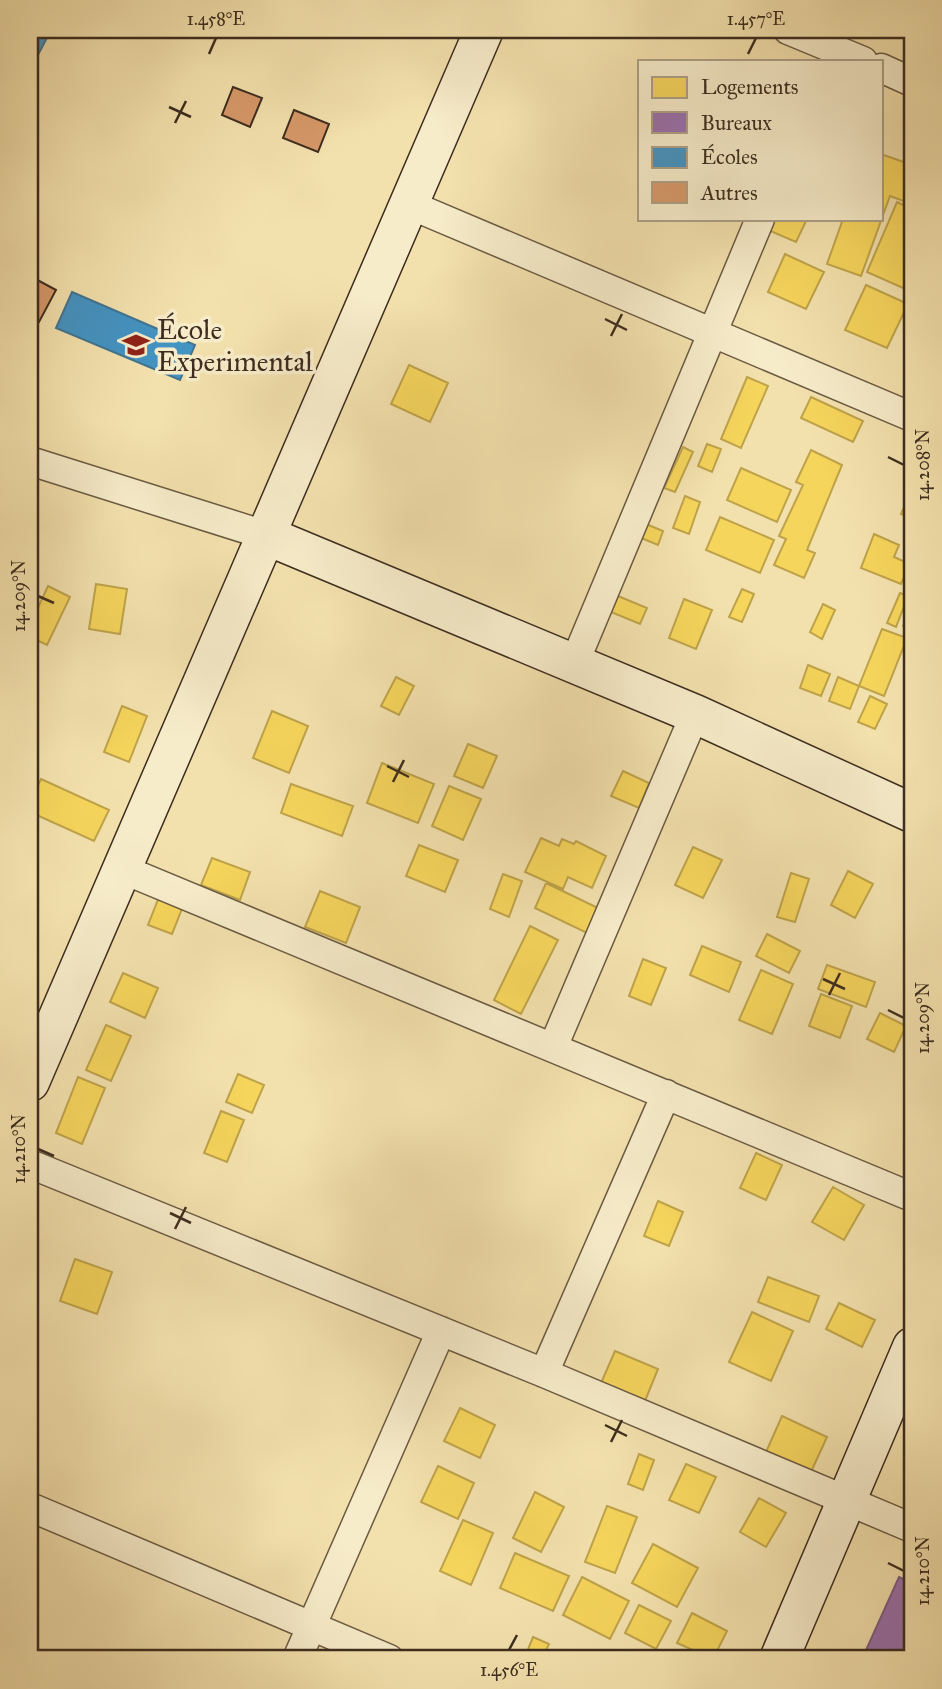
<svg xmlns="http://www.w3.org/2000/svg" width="942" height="1689" viewBox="0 0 942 1689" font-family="'IM FELL Great Primer',serif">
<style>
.homes{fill:#f6d55c;stroke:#bea34a;stroke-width:2}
.offices{fill:#9970ab;stroke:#7d5c81;stroke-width:2}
.schools{fill:#4393c3;stroke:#417492;stroke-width:2}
.building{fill:#d69869;stroke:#3d2d1f;stroke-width:2}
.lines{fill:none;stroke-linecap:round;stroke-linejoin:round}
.street-casing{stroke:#6a5a42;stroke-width:31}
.secondary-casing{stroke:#3d2d1f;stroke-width:41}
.street{stroke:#f7ecca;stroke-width:28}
.secondary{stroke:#f7ecca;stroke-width:38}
.ticks{fill:none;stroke:#3d2d1f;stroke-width:2.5}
.labels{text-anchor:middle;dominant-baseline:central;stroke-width:7;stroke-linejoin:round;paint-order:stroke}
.poi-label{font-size:28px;fill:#3d2d1f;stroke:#f7ecca;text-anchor:start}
.neatline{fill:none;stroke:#3d2d1f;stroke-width:2.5}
.ticks-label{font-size:18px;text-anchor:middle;fill:#3d2d1f}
</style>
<rect width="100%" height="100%" fill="#f3e1ad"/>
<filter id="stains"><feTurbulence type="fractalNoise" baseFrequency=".00286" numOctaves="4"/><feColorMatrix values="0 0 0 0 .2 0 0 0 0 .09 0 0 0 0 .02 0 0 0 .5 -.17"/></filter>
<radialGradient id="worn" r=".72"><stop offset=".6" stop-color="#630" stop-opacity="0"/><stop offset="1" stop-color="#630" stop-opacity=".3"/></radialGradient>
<path class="homes" d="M 881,154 L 912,165 L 912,204 L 890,196 L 861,276 L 827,264 L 843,219 L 881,219 Z
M 897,202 L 912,209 L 912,292 L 867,272 Z
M 773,219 L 807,219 L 796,242 L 768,230 Z
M 785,254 L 824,272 L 806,309 L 768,292 Z
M 866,285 L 908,304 L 887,348 L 845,330 Z
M 409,365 L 448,383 L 430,422 L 391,404 Z
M 747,377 L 768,386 L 741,448 L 721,439 Z
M 811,397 L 863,421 L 853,442 L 801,418 Z
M 707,444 L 721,449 L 712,472 L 698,466 Z
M 683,447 L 693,452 L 675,492 L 664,488 Z
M 811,450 L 842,465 L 807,550 L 815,553 L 804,578 L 774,565 L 786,539 L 779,536 L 803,485 L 796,482 Z
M 741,468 L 791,490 L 777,522 L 727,500 Z
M 912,488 L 912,519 L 901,514 Z
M 685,496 L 700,502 L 689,534 L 673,528 Z
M 720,517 L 774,540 L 760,573 L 706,550 Z
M 646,524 L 663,531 L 658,545 L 641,538 Z
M 874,534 L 899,545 L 894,557 L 910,564 L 901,584 L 861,568 Z
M 96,584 L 127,589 L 120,634 L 89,629 Z
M 48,586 L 70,597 L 47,645 L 30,637 L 30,625 Z
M 742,589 L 754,594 L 742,622 L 729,617 Z
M 900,593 L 908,596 L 896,627 L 887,623 Z
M 618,596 L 647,608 L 640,624 L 611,612 Z
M 684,599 L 712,610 L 696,649 L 669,638 Z
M 823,604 L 835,610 L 822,639 L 810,632 Z
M 912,607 L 912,630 L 903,626 Z
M 882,629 L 907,638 L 884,696 L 859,686 Z
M 808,665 L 830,674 L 821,696 L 800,688 Z
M 396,677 L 414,686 L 399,715 L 381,706 Z
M 838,677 L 859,686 L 850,709 L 829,701 Z
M 870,696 L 887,704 L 875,729 L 858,722 Z
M 122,706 L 147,716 L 129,762 L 104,752 Z
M 272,711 L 308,726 L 289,773 L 253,758 Z
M 468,744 L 497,756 L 483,788 L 454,776 Z
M 382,763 L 434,784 L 418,823 L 367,803 Z
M 623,771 L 649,783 L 639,808 L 611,796 Z
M 41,779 L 109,810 L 94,841 L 30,812 L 30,802 Z
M 291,784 L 353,806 L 342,836 L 281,813 Z
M 449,786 L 481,799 L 463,840 L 432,826 Z
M 541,838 L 559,846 L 562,839 L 574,844 L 576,841 L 606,856 L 592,888 L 568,877 L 563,889 L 525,872 Z
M 419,845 L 458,860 L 445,892 L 406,876 Z
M 693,847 L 722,860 L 703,898 L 675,885 Z
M 212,858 L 250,872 L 240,900 L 201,885 Z
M 848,871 L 873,884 L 855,918 L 831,905 Z
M 791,873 L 809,879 L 795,922 L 777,917 Z
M 503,874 L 522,881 L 509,917 L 490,909 Z
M 546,883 L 598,908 L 587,933 L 535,908 Z
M 320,891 L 360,907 L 346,943 L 305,927 Z
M 161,892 L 185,901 L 172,934 L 148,925 Z
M 530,926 L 558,940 L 521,1014 L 494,1000 Z
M 767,934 L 800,951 L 789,973 L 756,956 Z
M 702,946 L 741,962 L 729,992 L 690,975 Z
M 643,959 L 666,968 L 651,1005 L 629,996 Z
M 827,965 L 875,982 L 866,1007 L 818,989 Z
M 761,970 L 793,984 L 772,1034 L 739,1020 Z
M 123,973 L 158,988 L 145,1018 L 110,1002 Z
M 821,994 L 852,1006 L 840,1038 L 809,1026 Z
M 880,1013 L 906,1026 L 894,1052 L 867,1039 Z
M 106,1025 L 131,1036 L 111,1081 L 86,1070 Z
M 238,1074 L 264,1085 L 252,1113 L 226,1102 Z
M 78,1077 L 105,1088 L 82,1144 L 56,1133 Z
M 221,1111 L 244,1120 L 227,1162 L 204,1153 Z
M 756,1153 L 782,1165 L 766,1200 L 740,1188 Z
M 833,1187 L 864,1205 L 844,1240 L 812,1222 Z
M 658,1201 L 683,1212 L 669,1246 L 644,1236 Z
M 75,1259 L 112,1272 L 97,1314 L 60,1301 Z
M 768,1277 L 819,1296 L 809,1322 L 758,1302 Z
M 839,1303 L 875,1320 L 862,1347 L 826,1329 Z
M 752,1312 L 793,1331 L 771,1381 L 729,1362 Z
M 615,1351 L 658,1369 L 645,1401 L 601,1383 Z
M 460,1408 L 495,1425 L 480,1458 L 444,1441 Z
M 782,1416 L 827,1437 L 811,1472 L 766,1452 Z
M 639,1454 L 654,1460 L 643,1490 L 628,1484 Z
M 686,1464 L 716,1477 L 699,1513 L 669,1500 Z
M 438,1466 L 474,1483 L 458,1519 L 421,1502 Z
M 535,1492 L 564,1507 L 541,1552 L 513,1538 Z
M 759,1498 L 786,1513 L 766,1547 L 740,1532 Z
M 607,1506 L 637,1517 L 615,1573 L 585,1562 Z
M 463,1520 L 493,1533 L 471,1585 L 440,1571 Z
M 653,1544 L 698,1568 L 677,1607 L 632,1583 Z
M 515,1553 L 569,1576 L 553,1611 L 500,1588 Z
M 582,1577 L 629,1601 L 610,1639 L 563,1615 Z
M 639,1605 L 671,1621 L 656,1649 L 625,1633 Z
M 692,1613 L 727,1631 L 713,1659 L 677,1643 Z
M 533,1637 L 549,1644 L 542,1659 L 524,1659 Z"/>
<path class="offices" d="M 899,1577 L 912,1583 L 912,1644 L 905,1659 L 862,1659 Z"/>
<path class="schools" d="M 30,30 L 51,30 L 38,55 L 30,51 Z
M 72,292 L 195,345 L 180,380 L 56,328 Z"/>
<path class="building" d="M 233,87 L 262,98 L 250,127 L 222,115 Z
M 294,110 L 329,124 L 318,152 L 283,138 Z
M 30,276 L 56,290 L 39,322 L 30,317 Z"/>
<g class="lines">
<defs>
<path id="street" d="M 788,30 L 863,61
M 881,68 L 912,82
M 408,204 L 912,417
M 30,461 L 265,535
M 574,664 L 760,219
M 122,869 L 912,1197
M 553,1047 L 695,714
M 30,1164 L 544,1373 L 912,1528
M 544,1373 L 666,1094
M 30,1507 L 389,1659
M 297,1659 L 441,1331"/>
<path id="secondary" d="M 265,535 L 695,714 L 912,813
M 30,1082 L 484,30
M 779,1659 L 912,1347"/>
</defs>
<use href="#street" class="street-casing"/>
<use href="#secondary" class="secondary-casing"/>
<use href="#street" class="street"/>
<use href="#secondary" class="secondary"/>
</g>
<path class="ticks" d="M 209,54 L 216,38M 748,54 L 756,38M 169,107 L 191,117M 175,123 L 186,101M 605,319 L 627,330M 611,336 L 622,314M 888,457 L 904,465M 38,596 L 54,603M 387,766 L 409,777M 393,782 L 404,760M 823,979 L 845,989M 829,995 L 840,973M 888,1010 L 904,1018M 38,1149 L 54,1156M 170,1213 L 191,1223M 175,1229 L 186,1207M 605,1425 L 627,1436M 611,1442 L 622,1420M 888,1563 L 904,1571M 509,1650 L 517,1635"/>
<defs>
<symbol id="school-bare" viewBox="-9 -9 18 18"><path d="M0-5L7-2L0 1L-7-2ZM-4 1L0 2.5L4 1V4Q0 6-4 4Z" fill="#8f2418" stroke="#f7ecca" stroke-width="2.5" paint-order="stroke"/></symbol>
</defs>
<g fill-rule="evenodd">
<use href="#school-bare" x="117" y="326" width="38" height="38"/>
</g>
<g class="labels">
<g class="poi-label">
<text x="157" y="329">École<tspan x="157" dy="32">Experimental</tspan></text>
</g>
</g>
<rect width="942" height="1689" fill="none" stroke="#f3e1ad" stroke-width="77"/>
<rect x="638" y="60" width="245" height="161" fill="#f7ecca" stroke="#ada086" stroke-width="2"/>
<rect x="652" y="77" width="35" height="21" fill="#f6d55c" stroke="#ada086" stroke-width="2"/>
<text x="701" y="94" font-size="21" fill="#3d2d1f">Logements</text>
<rect x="652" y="112" width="35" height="21" fill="#9970ab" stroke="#ada086" stroke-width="2"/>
<text x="701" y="130" font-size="21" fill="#3d2d1f">Bureaux</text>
<rect x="652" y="147" width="35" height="21" fill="#4393c3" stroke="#ada086" stroke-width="2"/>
<text x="701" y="164" font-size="21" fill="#3d2d1f">Écoles</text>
<rect x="652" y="182" width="35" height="21" fill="#d69869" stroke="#ada086" stroke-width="2"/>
<text x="701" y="200" font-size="21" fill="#3d2d1f">Autres</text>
<rect x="38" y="38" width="866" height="1612" class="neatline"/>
<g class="ticks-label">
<text x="216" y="25">1.458°E</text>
<text x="756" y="25">1.457°E</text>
<text transform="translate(923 465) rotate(-90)" y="6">14.208°N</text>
<text transform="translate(19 596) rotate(-90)" y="6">14.209°N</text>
<text transform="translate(923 1018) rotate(-90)" y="6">14.209°N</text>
<text transform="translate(19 1149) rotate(-90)" y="6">14.210°N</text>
<text transform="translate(923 1571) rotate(-90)" y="6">14.210°N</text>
<text x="509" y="1676">1.456°E</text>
</g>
<rect width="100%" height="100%" filter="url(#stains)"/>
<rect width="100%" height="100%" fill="url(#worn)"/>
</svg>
